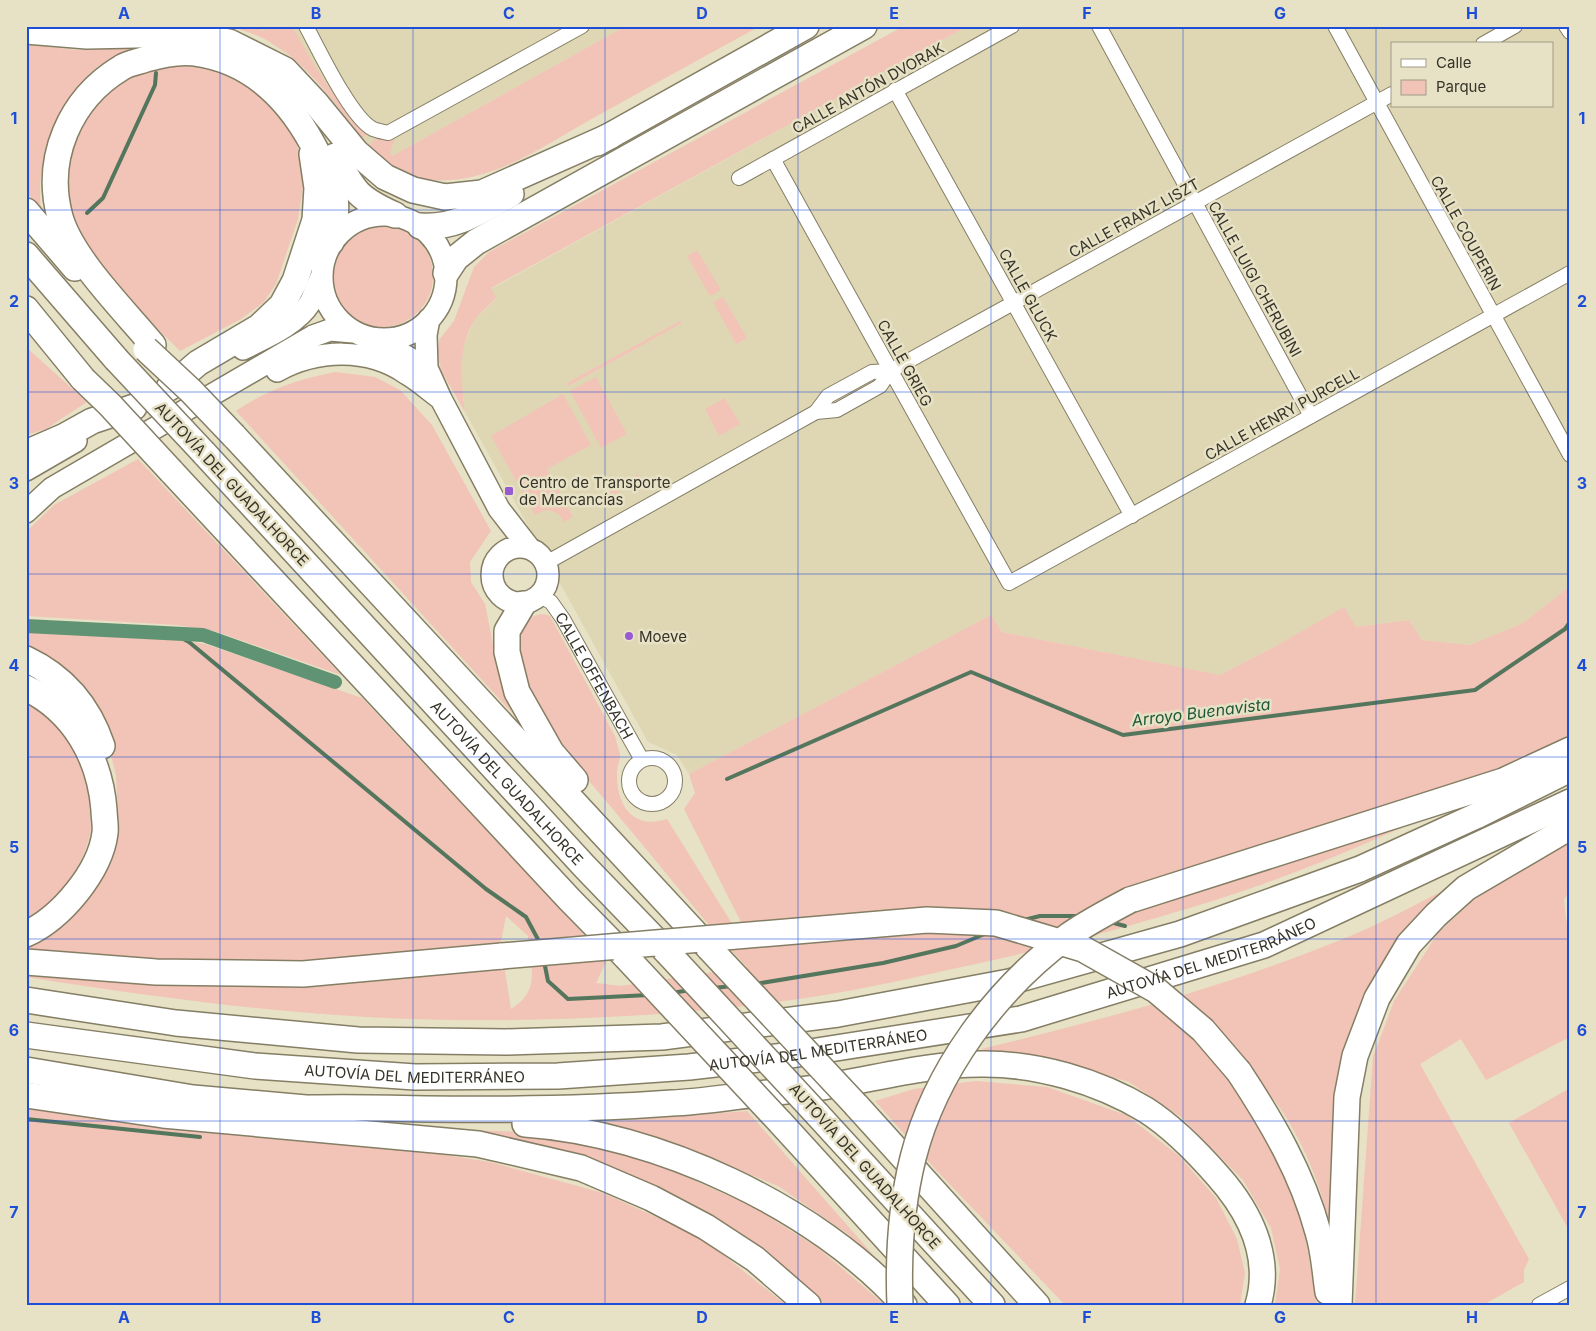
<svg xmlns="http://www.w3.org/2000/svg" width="1596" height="1331" viewBox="0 0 1596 1331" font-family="Inter,sans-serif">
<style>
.built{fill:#dfd7b4;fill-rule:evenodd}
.green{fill:#f2c3b7}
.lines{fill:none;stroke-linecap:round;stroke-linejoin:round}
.stream{stroke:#53765d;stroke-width:4}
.canal{stroke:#609373;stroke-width:14}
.street-casing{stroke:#847e65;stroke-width:16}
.primary-casing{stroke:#847e65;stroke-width:24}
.highway-casing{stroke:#847e65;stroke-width:28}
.street{stroke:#fff;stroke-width:14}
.primary{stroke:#fff;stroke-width:21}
.highway{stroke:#fff;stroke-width:25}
.highway-bridge-casing{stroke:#847e65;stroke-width:28;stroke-linecap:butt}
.highway-bridge{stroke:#fff;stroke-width:25}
.grid{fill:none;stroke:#1d4ed8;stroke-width:1;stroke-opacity:0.55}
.poi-dot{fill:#975ad1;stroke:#e7e1c5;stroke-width:2}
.labels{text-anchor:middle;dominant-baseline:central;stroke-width:5;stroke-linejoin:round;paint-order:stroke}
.street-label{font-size:15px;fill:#363329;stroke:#e7e1c5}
.poi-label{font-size:15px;fill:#363329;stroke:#e7e1c5;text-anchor:start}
.water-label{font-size:16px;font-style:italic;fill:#1d5838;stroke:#e7e1c5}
.neatline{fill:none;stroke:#1d4ed8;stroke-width:2}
.grid-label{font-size:16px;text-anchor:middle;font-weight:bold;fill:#1d4ed8}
</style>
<rect width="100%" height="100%" fill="#e7e1c5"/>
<path class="built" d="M 254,26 L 626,26 L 392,156 L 368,146 L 318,82 L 295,59 L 272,44 L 263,31 Z
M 968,26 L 1570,26 L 1570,586 L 1523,623 L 1470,645 L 1422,640 L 1409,620 L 1356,627 L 1276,646 L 1220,675 L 1002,632 L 991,615 L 689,774 L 677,755 L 648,742 L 465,412 L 461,377 L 463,347 L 474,320 L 496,299 L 491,289 ZM 1392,44 L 1552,44 L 1552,106 L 1392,106 Z"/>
<path class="green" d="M 223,26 L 254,26 L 263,31 L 270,26 L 292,26 C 315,68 334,99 367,134 L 362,138 C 324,89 288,35 223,26 Z
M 626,26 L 760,26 C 705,56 651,86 597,116 C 551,141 503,177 449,180 C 413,183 394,168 368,146 L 375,139 L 395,139 L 390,153 L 392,156 Z
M 904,26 L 968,26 L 491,288 L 496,298 C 489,305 480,313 474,321 C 457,348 461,382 465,412 L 442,372 L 437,355 L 439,340 L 454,321 L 474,267 L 489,252 Z
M 26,44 L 76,50 L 131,48 C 119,55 103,61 94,70 C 56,107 35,158 41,210 L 26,191 Z
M 181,64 L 213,67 L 256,88 L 288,125 L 295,140 L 300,155 L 303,187 L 298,219 L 276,284 L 263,303 L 241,319 L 180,351 C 145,315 94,273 75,226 C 52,170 80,103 133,76 C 148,69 164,67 181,64 Z
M331 276a51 51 0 1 1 102 0a51 51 0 1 1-102 0Z
M 697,250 L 721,290 L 710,296 L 687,256 Z
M 723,297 L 747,338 L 736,344 L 713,302 Z
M 680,321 L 682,323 L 568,386 L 567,383 Z
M 26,347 L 87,402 L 46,429 L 26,435 Z
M 336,372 L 375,377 L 400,390 L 432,425 L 491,531 L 470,562 L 471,582 L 485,604 L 500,679 L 526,728 L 236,411 C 269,389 298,379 336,372 Z
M 596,377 L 627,434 L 601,448 L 570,391 Z
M 563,394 L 591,445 L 547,469 L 573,517 L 564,522 C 557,509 547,507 535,515 L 491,436 Z
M 725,398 L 740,424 L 719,436 L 705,409 Z
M 138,459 L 341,675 L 214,631 L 177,625 L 26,616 L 26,532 L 54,505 Z
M 638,474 L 641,479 L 590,508 L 587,502 Z
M 1570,586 L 1570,737 L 1521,762 L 1183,870 L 1128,891 L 1450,806 C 1381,837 1312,868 1240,892 C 1143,924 1044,950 943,971 C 896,982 847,992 799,999 C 686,1015 570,1021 456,1020 C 312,1019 168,999 26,977 L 26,972 L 504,965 L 511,1009 C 541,990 531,968 528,936 L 506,916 L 500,947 L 301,962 L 88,957 L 26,949 L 26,945 L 109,855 L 118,822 L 116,775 L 105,732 L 26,648 L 26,631 L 181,640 L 205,644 L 362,698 L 607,959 L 596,983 L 621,986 L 747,967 C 704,922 666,872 626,825 C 598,790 564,756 543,716 C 531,696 505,640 527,621 C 534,615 541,612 550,616 L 615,736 C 616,742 619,749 620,755 C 620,762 616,768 617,775 C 617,806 633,830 667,819 L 744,943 L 751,942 L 684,809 L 695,793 L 689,774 L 991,615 L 1002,632 L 1220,675 L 1276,646 L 1344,607 L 1356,627 L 1409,620 L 1422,640 L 1470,645 L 1523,623 Z
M 26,701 C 67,722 89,767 90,811 C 90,819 92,828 90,834 C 85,857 73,878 58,895 C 48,906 40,915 26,922 Z
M 1570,839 L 1570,889 L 1564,900 L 1566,920 L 1570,927 L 1570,1037 L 1486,1080 L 1461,1039 L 1420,1064 L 1529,1259 L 1524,1270 L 1524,1282 L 1483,1305 L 1355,1305 L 1373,1057 L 1394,1001 L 1438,933 L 1487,888 Z
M 1451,887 L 1364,1004 L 1332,1238 C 1325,1195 1305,1144 1280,1108 C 1269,1093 1257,1080 1246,1066 L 1231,1078 L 1261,1126 L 1301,1212 L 1317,1305 L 1275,1305 L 1280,1269 L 1271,1228 L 1243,1180 L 1181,1117 L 1129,1082 L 1057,1060 L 981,1049 C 1110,1018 1240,983 1362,931 C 1392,918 1421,901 1451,887 Z
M 976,1081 L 1047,1087 L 1126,1115 L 1179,1156 L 1216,1198 L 1237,1239 L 1245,1273 L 1240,1305 L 1065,1305 L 937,1171 L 875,1101 L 914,1089 Z
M 1570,1088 L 1570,1232 L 1509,1123 Z
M 26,1106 L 132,1122 L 426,1152 L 490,1162 L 603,1193 L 702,1238 L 786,1305 L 26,1305 Z
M 747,1111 L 882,1265 L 848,1234 L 778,1186 L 698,1153 L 589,1123 Z
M 432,1129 L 528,1132 L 608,1148 L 671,1170 L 753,1207 L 818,1248 L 885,1305 L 825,1305 L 754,1245 L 706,1214 Z"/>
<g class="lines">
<path class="stream" d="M 87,213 L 103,198 L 155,85 L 156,73
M 172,633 L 189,642 L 486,889 L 526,917 L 541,945
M 727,779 L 971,672 L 1123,735 L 1475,690 L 1565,629 L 1570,622
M 1024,920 L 1040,916 L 1081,916
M 1110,922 L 1125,926
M 544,961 L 548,981 L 568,999 L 649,995
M 755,984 L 883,963 L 956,946 L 987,933
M 713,988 L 733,986
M 671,993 L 691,990
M 26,1119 L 200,1137"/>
<path class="canal" d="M 26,626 L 203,635 L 335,682"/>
<defs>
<g id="street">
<path d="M 306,26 C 319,50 351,118 373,129 C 378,131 384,132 388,133 L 582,26"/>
<path d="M 1099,26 L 1311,416"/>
<path d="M 1335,26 L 1570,455"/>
<path d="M 1566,26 L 1570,32"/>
<path d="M 1483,44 L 1515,26"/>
<path d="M 895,90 L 1132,516"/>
<path d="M 773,159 L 1009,583 L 1570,273"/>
<path d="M 739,178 L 1012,26"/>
<path d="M 816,412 L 837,410 L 880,386 L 890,371 L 1392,94"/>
<path d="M 546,563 L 816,412 L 828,396 L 872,372 L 890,371"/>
<path id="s1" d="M 540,596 L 551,602 L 563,619 L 642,760"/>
<circle cx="652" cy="781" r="23"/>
<path d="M 1539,1305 L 1570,1288"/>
</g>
<path id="primary" d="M322 277a62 62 0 1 1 124 0a62 62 0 1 1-124 0Z
M 429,319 L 426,335 L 427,368 L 441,399 L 499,509 L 530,549
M 377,339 L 411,359 L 427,378
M 243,349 C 266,337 296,325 310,303 C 314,295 317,286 321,277
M 277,371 C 317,349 368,347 407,374 C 419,381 430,391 441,399
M 26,470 L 76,441
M 26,512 L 52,488 L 313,336 L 330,330 L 353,332
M492 575a28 28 0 1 1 56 0a28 28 0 1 1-56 0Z"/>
<g id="highway">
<path d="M 26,31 L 87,36 L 184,34 L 229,42 L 285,70 L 315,102 L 356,152 L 385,177 L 413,190 L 445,197 L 482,193 L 610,136"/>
<path d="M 597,143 L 806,26"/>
<path d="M 335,156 C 354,191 357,198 395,215"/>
<path d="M 26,211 L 75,268"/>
<path d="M 420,226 C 455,229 481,211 511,194"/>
<path d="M 26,255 L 116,359"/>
<path d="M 446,273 L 456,258 L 476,242 L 864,26"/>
<path d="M 26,309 L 83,379"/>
<path d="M 153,345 C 125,311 72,259 60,217 C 44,158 70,99 121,68 C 128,63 138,62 146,59 C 160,55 180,51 194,53 C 249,60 287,97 312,143 C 334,184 342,195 331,242"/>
<path d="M 169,388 L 198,363 L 259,327 L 282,305 L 295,281 L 315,220 L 317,188 L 312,154"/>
<path d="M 234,436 L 709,948"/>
<path d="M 26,453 L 65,436 L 92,421 L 134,407"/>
<path id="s2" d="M 204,453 L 585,867 L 667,952"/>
<path d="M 171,471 L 570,900 L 626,957"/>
<path d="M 523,604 L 507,631 L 507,652 L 517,692 L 551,752 L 575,780"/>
<path d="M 26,659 C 64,677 89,707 102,746"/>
<path d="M 26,688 C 74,711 100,758 104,810 C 104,817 106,826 105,833 C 100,872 61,918 26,934"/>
<path d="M 1130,900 L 1503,781 L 1570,750"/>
<path d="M 26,962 L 156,972 L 303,974 L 502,956"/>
<path d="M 26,1000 L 176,1023 L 358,1040 L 506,1042 L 662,1037 L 838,1014 L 1009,982 L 1180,934 L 1360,869 L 1476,816 L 1570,769"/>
<path id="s3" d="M 26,1035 L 255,1066 L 415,1077 L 558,1076 L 689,1067 L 785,1056 L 1021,1019 L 1264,945 L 1570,802"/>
<path d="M 26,1070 L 193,1098 L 328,1110"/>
<path d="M 1239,1072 C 1272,1122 1302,1173 1318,1232 C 1324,1251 1325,1273 1328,1292"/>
<path d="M 26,1095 L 163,1115 L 478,1144 L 581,1168 L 651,1198 L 706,1227 L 755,1259 L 808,1305"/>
<path d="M 856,1105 L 1037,1305"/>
<path d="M 312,1108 C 350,1107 388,1108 426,1109 C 508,1110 590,1109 672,1103 C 700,1102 729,1097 758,1094 C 783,1091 809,1090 834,1085 C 882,1077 930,1064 980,1064 C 1036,1063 1098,1081 1146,1110 C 1174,1128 1197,1152 1218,1176 C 1250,1212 1272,1257 1258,1305"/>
<path d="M 817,1114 L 992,1305"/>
<path d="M 780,1122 L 947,1305"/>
<path d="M 525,1124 C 656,1133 817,1207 904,1305"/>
<path d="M 1339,1305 L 1347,1097 L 1355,1056 L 1377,998 L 1409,944 L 1436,915 L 1466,888 L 1570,827"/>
</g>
</defs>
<use href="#street" class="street-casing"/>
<use href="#primary" class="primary-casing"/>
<use href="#highway" class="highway-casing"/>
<use href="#street" class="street"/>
<use href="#primary" class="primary"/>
<use href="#highway" class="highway"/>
<defs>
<path id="highway-bridge" d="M 146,349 L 191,391 L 234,436
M 116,359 L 204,453
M 83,379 L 110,405 L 171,471
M 709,948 L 856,1105
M 667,952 L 817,1114
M 502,956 L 927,920 L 996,923 L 1083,949 L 1156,990 L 1203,1030 L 1239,1072
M 626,957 L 780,1122
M 900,1305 C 898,1256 901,1206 913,1158 C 935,1071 996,989 1068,936 C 1088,922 1109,911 1130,900"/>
</defs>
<use href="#highway-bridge" class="highway-bridge-casing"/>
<use href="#highway-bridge" class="highway-bridge"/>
</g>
<path class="grid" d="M 220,26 L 220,1305M 413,26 L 413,1305M 605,26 L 605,1305M 798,26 L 798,1305M 991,26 L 991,1305M 1183,26 L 1183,1305M 1376,26 L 1376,1305M 26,210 L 1570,210M 26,392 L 1570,392M 26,574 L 1570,574M 26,757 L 1570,757M 26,939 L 1570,939M 26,1121 L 1570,1121"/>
<g class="poi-dot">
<rect x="504" y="486" width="10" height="10" rx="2.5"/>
<circle cx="629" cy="636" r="5"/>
</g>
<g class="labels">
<g class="street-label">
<text transform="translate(868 88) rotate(-29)">CALLE ANTÓN DVORAK</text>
<text transform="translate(1134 218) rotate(-29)">CALLE FRANZ LISZT</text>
<text transform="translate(1466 233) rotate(61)">CALLE COUPERIN</text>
<text transform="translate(1255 279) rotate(61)">CALLE LUIGI CHERUBINI</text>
<text transform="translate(1028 295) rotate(61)">CALLE GLUCK</text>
<text transform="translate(905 363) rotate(61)">CALLE GRIEG</text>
<text transform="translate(1282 414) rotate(-29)">CALLE HENRY PURCELL</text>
<text transform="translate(232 484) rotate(47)">AUTOVÍA DEL GUADALHORCE</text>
<text stroke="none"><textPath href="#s1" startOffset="98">CALLE OFFENBACH</textPath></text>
<text stroke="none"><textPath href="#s2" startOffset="448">AUTOVÍA DEL GUADALHORCE</textPath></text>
<text stroke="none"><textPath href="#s3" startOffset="1201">AUTOVÍA DEL MEDITERRÁNEO</textPath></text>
<text stroke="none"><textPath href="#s3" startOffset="796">AUTOVÍA DEL MEDITERRÁNEO</textPath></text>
<text stroke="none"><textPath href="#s3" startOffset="391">AUTOVÍA DEL MEDITERRÁNEO</textPath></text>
<text transform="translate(865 1166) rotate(48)">AUTOVÍA DEL GUADALHORCE</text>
</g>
<g class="poi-label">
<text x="519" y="482">Centro de Transporte<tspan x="519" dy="17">de Mercancías</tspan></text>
<text x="639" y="636">Moeve</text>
</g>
<g class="water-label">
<text transform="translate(1201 712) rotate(-7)">Arroyo Buenavista</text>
</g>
</g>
<rect width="1596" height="1331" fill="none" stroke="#e7e1c5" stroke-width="55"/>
<rect x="1391" y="42" width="162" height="65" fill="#e7e1c5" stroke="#a09b87"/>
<rect x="1401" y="59" width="25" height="8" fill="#ffffff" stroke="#a09b87"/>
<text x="1436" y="68" font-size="15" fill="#363329">Calle</text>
<rect x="1401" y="80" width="25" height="15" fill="#f2c3b7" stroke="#a09b87"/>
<text x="1436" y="92" font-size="15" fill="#363329">Parque</text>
<rect x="28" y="28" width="1540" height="1276" class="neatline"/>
<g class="grid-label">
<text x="124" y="19">A</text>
<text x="316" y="19">B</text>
<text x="509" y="19">C</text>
<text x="702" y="19">D</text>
<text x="894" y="19">E</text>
<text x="1087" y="19">F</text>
<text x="1280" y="19">G</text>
<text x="1472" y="19">H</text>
<text x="14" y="124">1</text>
<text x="1582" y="124">1</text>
<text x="14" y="307">2</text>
<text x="1582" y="307">2</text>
<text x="14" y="489">3</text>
<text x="1582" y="489">3</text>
<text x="14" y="671">4</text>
<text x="1582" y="671">4</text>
<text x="14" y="853">5</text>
<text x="1582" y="853">5</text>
<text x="14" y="1036">6</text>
<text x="1582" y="1036">6</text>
<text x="14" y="1218">7</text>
<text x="1582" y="1218">7</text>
<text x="124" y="1323">A</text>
<text x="316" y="1323">B</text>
<text x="509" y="1323">C</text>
<text x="702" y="1323">D</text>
<text x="894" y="1323">E</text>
<text x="1087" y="1323">F</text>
<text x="1280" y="1323">G</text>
<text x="1472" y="1323">H</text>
</g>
</svg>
